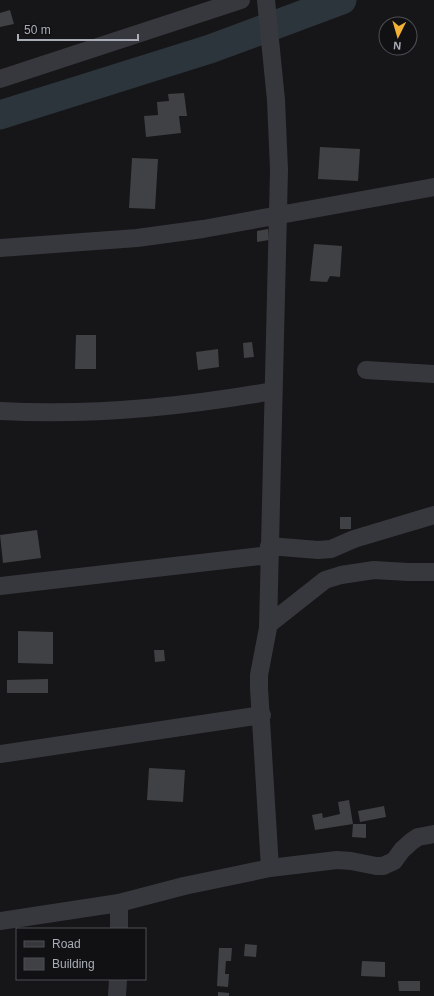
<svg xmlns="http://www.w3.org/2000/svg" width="434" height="996" viewBox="0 0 434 996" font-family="Arial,sans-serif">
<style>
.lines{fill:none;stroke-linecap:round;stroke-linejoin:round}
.river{stroke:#2c353c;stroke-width:29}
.building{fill:#404145}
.street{stroke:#37383d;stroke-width:18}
</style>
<rect width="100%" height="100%" fill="#161618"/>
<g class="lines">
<path class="river" d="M 0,115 L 210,49 L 342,0"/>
</g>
<path class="building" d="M 10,10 L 14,24 L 0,27 L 0,13 Z
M 184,93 L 187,116 L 179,116 L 181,133 L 146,137 L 144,116 L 158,115 L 157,102 L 169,101 L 168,94 Z
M 320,147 L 360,149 L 358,181 L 318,179 Z
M 132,158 L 158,159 L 155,209 L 129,208 Z
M 268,229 L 269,240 L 257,242 L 257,231 Z
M 314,244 L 342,246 L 340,277 L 330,276 L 327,282 L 310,281 Z
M 76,335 L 96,335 L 96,369 L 75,369 Z
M 252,342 L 254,357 L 244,358 L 243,343 Z
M 218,349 L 219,367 L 198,370 L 196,352 Z
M 340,517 L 351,517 L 351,529 L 340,529 Z
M 37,530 L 41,558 L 3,563 L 0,535 Z
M 18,631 L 53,632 L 53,664 L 18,663 Z
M 154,650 L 164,650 L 165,661 L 155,662 Z
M 48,679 L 48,693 L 7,693 L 7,680 Z
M 149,768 L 185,770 L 183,802 L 147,800 Z
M 349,800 L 353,824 L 315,830 L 312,815 L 322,813 L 323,818 L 340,814 L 338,802 Z
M 384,806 L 386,817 L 360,822 L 358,811 Z
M 353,824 L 366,824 L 366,838 L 352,837 Z
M 245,944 L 257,945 L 256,957 L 244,956 Z
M 219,948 L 232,948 L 231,961 L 226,961 L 225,974 L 229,974 L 228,987 L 217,986 Z
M 362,961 L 385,962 L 385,977 L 361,976 Z
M 398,981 L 420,981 L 420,991 L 399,991 Z
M 218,992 L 229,993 L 229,996 L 218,996 Z"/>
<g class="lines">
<path class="street" d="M 266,0 L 276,100 L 279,170 L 268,628 L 259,675 L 259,688 L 270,868
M 0,79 L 241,0
M 0,248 L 137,238 L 203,229 L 434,187
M 366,370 L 434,374
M 0,411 C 91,416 183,407 273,391
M 269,546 L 318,550 L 331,549 L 354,539 L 434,515
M 0,586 L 269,555
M 268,625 L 325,580 L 341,575 L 374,570 L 408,572 L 434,572
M 0,754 L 262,715
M 0,921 L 119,903 L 184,886 L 270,868 L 337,860 L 351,861 L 376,866 L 383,866 L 394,861 L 402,850 L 412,841 L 418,837 L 434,834
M 119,929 L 119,903
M 117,996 L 118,979"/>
</g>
<rect x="16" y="928" width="130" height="52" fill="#111113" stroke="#4d4f55"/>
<rect x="24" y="941" width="20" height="6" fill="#37383d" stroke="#4d4f55"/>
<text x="52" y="948" font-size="12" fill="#a8adb8">Road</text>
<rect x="24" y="958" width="20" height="12" fill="#404145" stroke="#4d4f55"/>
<text x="52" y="968" font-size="12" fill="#a8adb8">Building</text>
<g transform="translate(398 36) rotate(185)"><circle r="19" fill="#111113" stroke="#4d4f55"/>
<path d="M0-3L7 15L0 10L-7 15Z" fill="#f2b134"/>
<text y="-6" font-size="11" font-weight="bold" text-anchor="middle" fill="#a8adb8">N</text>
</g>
<path d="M18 34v6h120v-6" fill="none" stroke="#a8adb8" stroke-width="2"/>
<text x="24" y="34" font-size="12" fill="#a8adb8" stroke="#111113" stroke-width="3" paint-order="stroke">50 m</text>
</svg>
